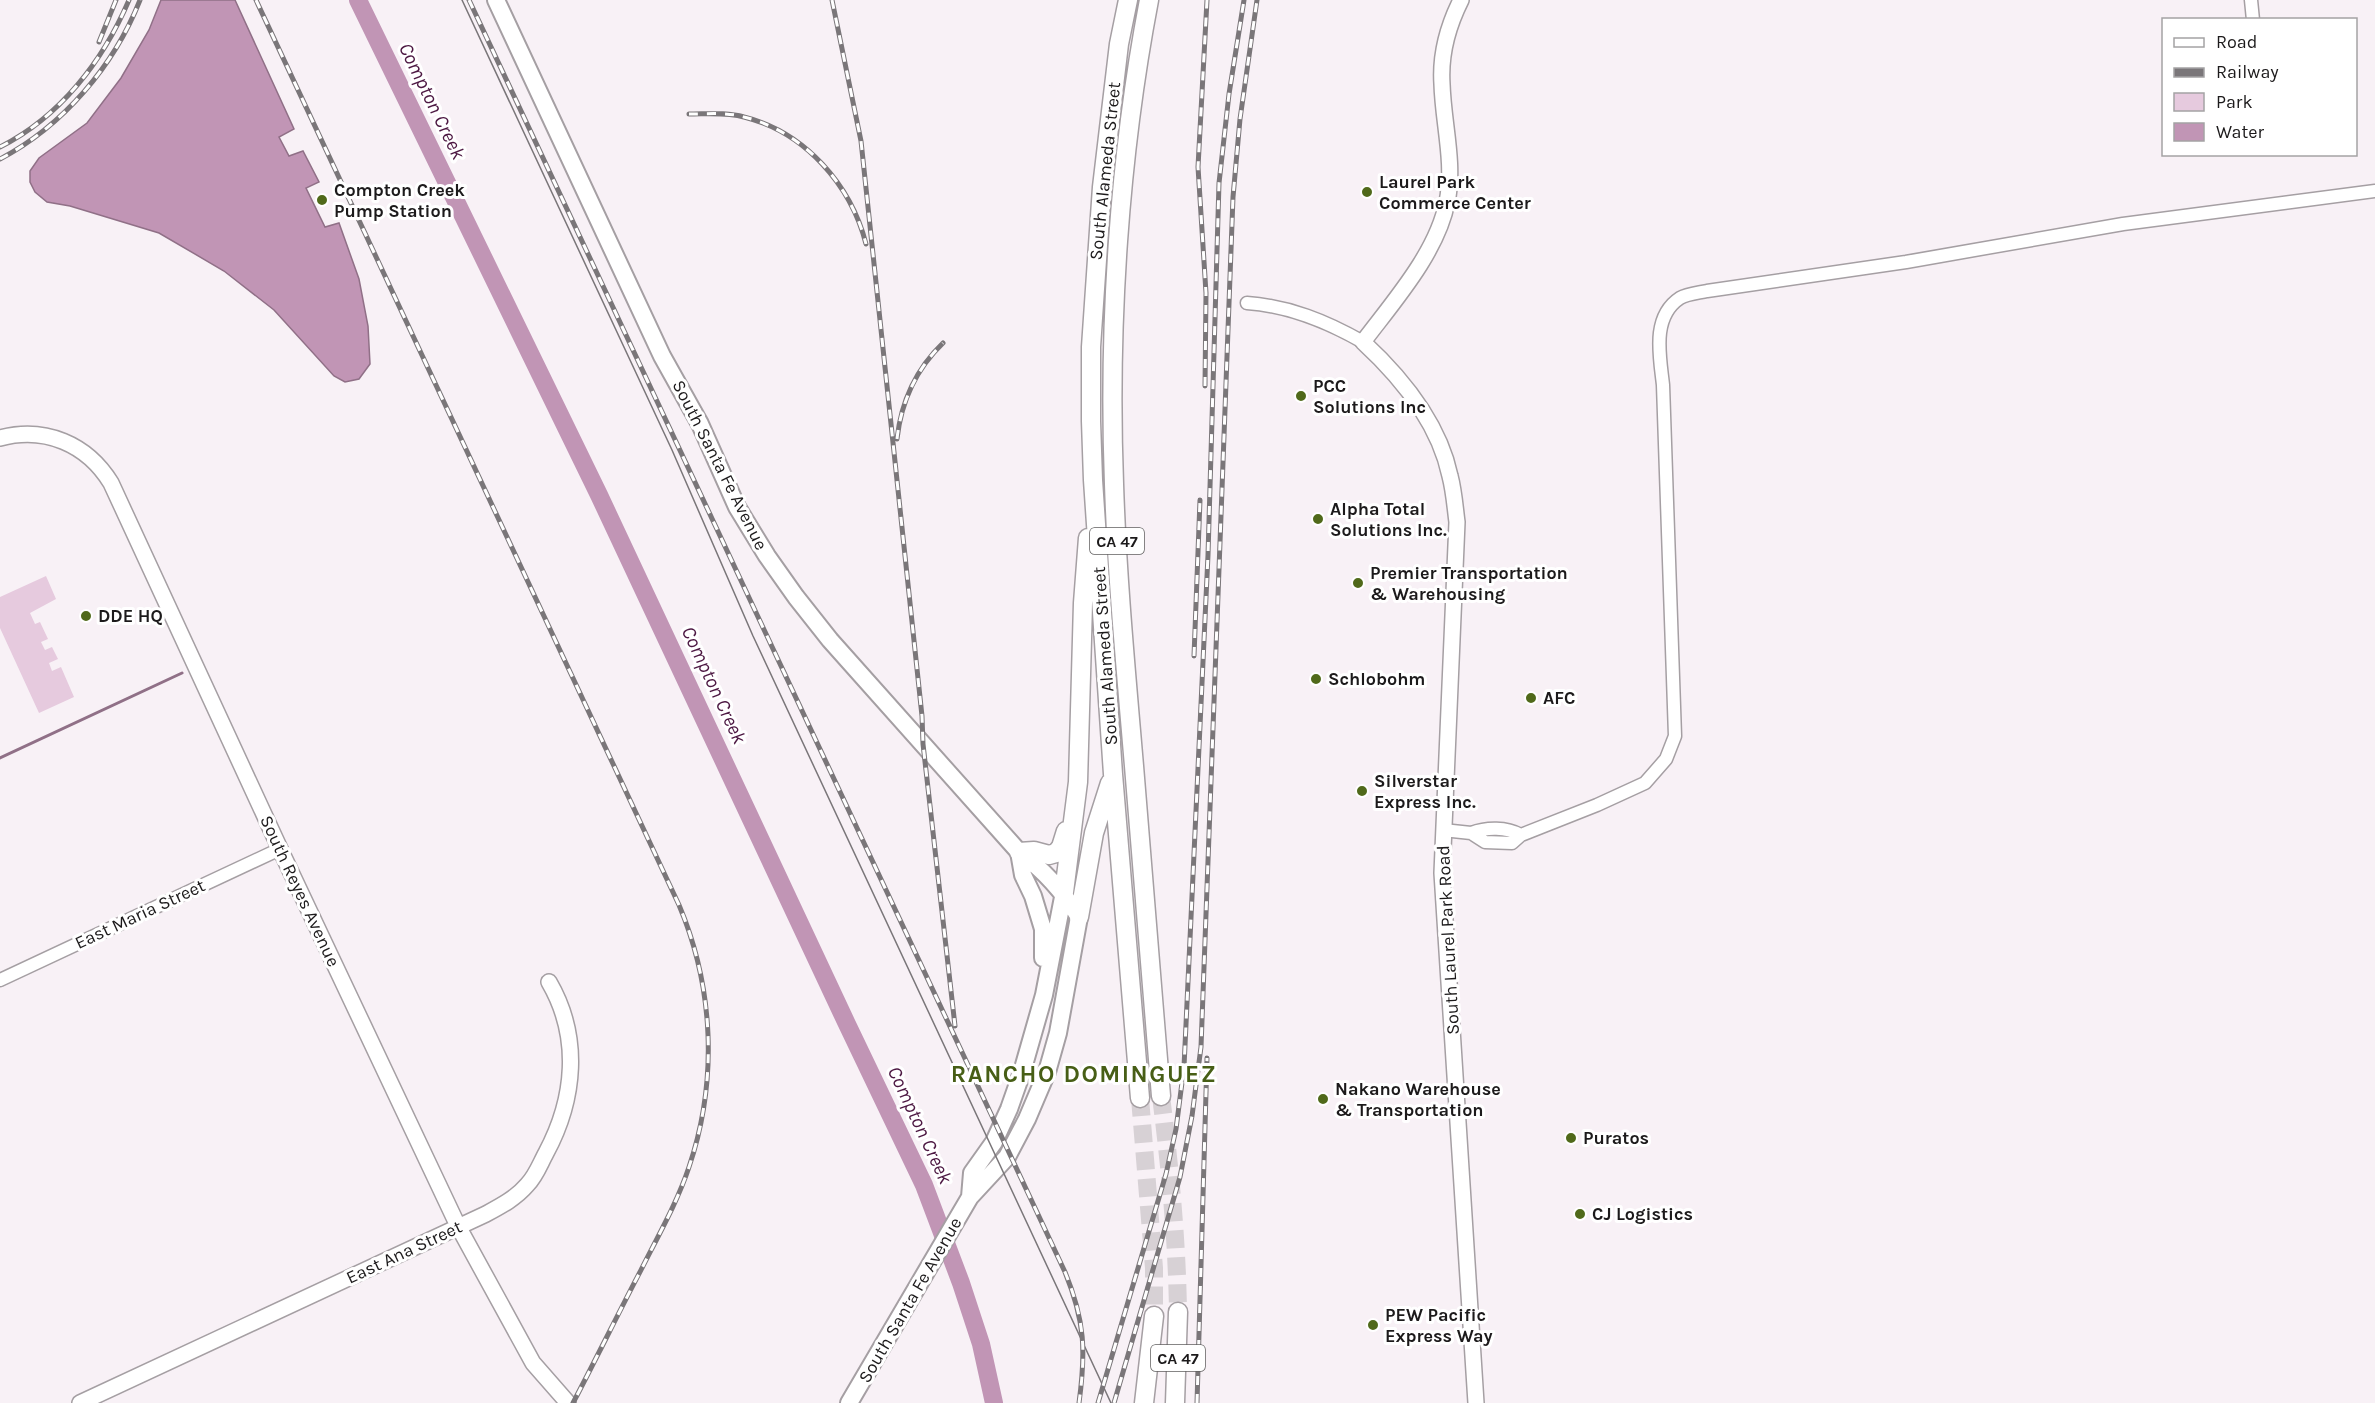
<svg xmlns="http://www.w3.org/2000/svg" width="2375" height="1403" viewBox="0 0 2375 1403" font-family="Karla,sans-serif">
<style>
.green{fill:#e6cade}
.water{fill:#c195b5;stroke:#907087;stroke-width:1.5}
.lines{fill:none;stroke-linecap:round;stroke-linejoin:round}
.stream{stroke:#907087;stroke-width:3}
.river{stroke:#c195b5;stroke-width:18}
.primary-tunnel{stroke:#d7d1d5;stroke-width:18;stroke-dasharray:18 9;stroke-linecap:butt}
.minor-casing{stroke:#a59fa3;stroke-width:15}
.tertiary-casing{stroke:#a59fa3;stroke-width:18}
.secondary-casing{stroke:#a59fa3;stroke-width:20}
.primary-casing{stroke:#a59fa3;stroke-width:21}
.minor{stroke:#fff;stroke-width:12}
.tertiary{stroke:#fff;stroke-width:15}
.secondary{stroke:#fff;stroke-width:16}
.primary{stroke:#fff;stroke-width:18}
.tram{stroke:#7a7679;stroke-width:1.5}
.rail-casing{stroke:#7a7679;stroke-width:5}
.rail{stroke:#fff;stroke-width:3;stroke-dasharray:9;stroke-linecap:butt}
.poi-dot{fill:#50691a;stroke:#fff;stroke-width:2}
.labels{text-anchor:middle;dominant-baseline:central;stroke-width:6;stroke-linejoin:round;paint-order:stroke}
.shield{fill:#fff;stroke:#605f5f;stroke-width:1.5}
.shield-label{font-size:16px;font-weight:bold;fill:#1c1a1b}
.street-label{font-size:18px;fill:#1c1a1b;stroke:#fff}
.poi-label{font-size:18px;font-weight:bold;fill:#1c1a1b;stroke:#fff;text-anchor:start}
.water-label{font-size:20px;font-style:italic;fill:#4c1742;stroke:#fff}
.district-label{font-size:24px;font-weight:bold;letter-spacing:1.5px;fill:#475e16;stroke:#fff}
</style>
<rect width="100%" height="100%" fill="#f8f1f6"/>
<path class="green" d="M 46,576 L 56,599 L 30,613 L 35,624 L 40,622 L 48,639 L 41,642 L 45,650 L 52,647 L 58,659 L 49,663 L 52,671 L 61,667 L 74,697 L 39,713 L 0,628 L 0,597 Z"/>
<path class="water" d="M 161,0 L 235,0 L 294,129 L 279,137 L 289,156 L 303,151 L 319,182 L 306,188 L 325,227 L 339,223 L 359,279 L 368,326 L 370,364 L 359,379 L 345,382 L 334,376 L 274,310 L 224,271 L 159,233 L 70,206 L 47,202 L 35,192 L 30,182 L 30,171 L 39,158 L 87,123 L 121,78 L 149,30 Z"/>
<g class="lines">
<path class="stream" d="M 0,758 L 182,673"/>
<path class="river" d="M 358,0 L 599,495 L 846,1022 L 924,1185 L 961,1283 L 981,1344 L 994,1403"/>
<path class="primary-tunnel" d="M 1161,1096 C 1170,1168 1177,1240 1178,1312
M 1140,1098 L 1154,1268 L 1154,1316"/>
<defs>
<path id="minor" d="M 2251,0 L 2253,20
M 1247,303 C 1289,306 1326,321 1363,342
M 1443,830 L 1471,833 L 1485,842 L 1512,843 L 1521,835 L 1597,805 L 1645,783 L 1666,759 L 1675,736 L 1663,385 C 1660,357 1651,317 1680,298 C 1687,294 1698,293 1707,291 L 1906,262 L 2123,224 L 2375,191
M 1471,833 C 1487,827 1506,827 1521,835
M 0,980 L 280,849"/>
<path id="tertiary" d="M 1461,0 C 1448,26 1440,54 1442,84 C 1443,123 1455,163 1447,202 C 1437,253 1393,302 1363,342 C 1402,378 1439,423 1450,476 C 1454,491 1455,507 1457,522 L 1442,873 L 1476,1403
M 0,438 C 45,426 87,444 111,483 L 280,849 L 458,1226 L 533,1363 L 568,1403
M 80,1403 L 486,1214 C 501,1206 516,1198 527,1185 C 536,1176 540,1164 546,1153 C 575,1099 581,1037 549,982"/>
<path id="secondary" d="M 496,0 L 662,356 L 700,424 L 737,507 L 767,556 L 796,597 L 830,640 L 1019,852 C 1044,870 1062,890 1079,917 L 1058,1033 L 1047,1072 L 1027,1119 L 1007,1157 L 970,1197 L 849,1403
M 1019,852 L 1023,875 L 1033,896 L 1043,929 L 1043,958
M 970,1197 L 972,1173 L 994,1142 L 1009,1109 L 1022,1072 L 1044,995 L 1064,892"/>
<path id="primary" d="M 1128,0 L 1119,44 L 1102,187 L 1091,347 L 1091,421 L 1093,480 L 1113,774 L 1140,1098
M 1149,0 C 1119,157 1108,325 1114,484 C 1117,578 1126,672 1134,766 C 1143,876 1152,986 1161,1096
M 1019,852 L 1034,851 L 1049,855 L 1056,853 L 1061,847 L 1066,831
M 1064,892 L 1078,782 L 1083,603 L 1088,538
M 1079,917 L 1094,833 L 1110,783
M 1144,1403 L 1154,1316
M 1175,1403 L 1178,1312"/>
</defs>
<use href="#minor" class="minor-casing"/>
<use href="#tertiary" class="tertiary-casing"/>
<use href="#secondary" class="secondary-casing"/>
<use href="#primary" class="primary-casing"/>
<use href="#minor" class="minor"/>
<use href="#tertiary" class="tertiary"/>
<use href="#secondary" class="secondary"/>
<use href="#primary" class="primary"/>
<path class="tram" d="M 462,0 L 672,450 L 753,636 L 1111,1403"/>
<defs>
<path id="rail" d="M 256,0 L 679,905 C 714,988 718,1081 689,1167 C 677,1203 658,1236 641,1270 C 618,1314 596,1359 573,1403
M 469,0 L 1065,1272 C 1085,1321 1086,1351 1079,1403
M 832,0 L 861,141 L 922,716 L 923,744 L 955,1026
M 99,42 L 116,0
M 689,114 C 707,114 727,112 744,117 C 805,132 851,185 866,244
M 0,147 C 60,117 103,61 129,0
M 0,159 C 63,126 114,66 140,0
M 1205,386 L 1206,293 L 1198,167 L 1207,0
M 897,439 C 901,403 916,369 943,343
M 1194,656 L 1200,500
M 1098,1403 L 1166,1174 L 1176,1129 L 1184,1067 L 1208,555 L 1219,183 L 1229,94 L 1244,0
M 1114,1403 L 1180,1177 L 1192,1116 L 1201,1047 L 1233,197 L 1240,119 L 1257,0
M 1197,1403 L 1207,1058"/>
</defs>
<use href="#rail" class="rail-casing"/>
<use href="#rail" class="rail"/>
</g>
<g class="poi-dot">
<circle cx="1367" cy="192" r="6"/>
<circle cx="322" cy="200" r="6"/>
<circle cx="1301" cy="396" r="6"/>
<circle cx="1318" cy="519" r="6"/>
<circle cx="1358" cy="583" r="6"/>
<circle cx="86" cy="616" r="6"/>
<circle cx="1316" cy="679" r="6"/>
<circle cx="1531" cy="698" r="6"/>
<circle cx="1362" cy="791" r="6"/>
<circle cx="1323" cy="1099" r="6"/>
<circle cx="1571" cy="1138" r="6"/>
<circle cx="1580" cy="1214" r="6"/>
<circle cx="1373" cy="1325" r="6"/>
</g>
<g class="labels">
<g class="shield">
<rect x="1090" y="528" width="54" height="26" rx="4.5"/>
<rect x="1151" y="1345" width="54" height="26" rx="4.5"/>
</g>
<g class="shield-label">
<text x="1117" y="541">CA 47</text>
<text x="1178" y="1358">CA 47</text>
</g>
<g class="street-label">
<text transform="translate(1105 171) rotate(-84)">South Alameda Street</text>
<text transform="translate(720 465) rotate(63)">South Santa Fe Avenue</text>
<text transform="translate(1105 656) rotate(-94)">South Alameda Street</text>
<text transform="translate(300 891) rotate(65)">South Reyes Avenue</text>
<text transform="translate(140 914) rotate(-25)">East Maria Street</text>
<text transform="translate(1448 940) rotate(-93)">South Laurel Park Road</text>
<text transform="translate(404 1252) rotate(-25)">East Ana Street</text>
<text transform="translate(910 1300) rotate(-60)">South Santa Fe Avenue</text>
</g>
<g class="poi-label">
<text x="1379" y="182">Laurel Park<tspan x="1379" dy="21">Commerce Center</tspan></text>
<text x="334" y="190">Compton Creek<tspan x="334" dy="21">Pump Station</tspan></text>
<text x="1313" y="386">PCC<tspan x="1313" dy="21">Solutions Inc</tspan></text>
<text x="1330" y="509">Alpha Total<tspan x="1330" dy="21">Solutions Inc.</tspan></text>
<text x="1370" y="573">Premier Transportation<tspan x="1370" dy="21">&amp; Warehousing</tspan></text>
<text x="98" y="616">DDE HQ</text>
<text x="1328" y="679">Schlobohm</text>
<text x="1543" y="698">AFC</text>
<text x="1374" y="781">Silverstar<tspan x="1374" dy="21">Express Inc.</tspan></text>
<text x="1335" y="1089">Nakano Warehouse<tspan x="1335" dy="21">&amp; Transportation</tspan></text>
<text x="1583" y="1138">Puratos</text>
<text x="1592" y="1214">CJ Logistics</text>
<text x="1385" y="1315">PEW Pacific<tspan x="1385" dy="21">Express Way</tspan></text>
</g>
<g class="water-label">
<text transform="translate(432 101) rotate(64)">Compton Creek</text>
<text transform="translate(714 685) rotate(65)">Compton Creek</text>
<text transform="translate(920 1125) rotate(65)">Compton Creek</text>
</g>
<g class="district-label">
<text x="1084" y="1074">RANCHO DOMINGUEZ</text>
</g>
</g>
<rect x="2162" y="18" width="195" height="138" fill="#ffffff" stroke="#a4a3a4" stroke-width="1.5"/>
<rect x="2174" y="38" width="30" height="9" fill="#ffffff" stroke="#a4a3a4" stroke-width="1.5"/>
<text x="2216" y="48" font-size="18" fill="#1c1a1b">Road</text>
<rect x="2174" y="68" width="30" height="9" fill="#7a7679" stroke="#a4a3a4" stroke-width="1.5"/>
<text x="2216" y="78" font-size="18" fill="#1c1a1b">Railway</text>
<rect x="2174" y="93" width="30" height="18" fill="#e6cade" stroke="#a4a3a4" stroke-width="1.5"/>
<text x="2216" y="108" font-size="18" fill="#1c1a1b">Park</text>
<rect x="2174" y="123" width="30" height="18" fill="#c195b5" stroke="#a4a3a4" stroke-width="1.5"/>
<text x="2216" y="138" font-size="18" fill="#1c1a1b">Water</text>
</svg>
